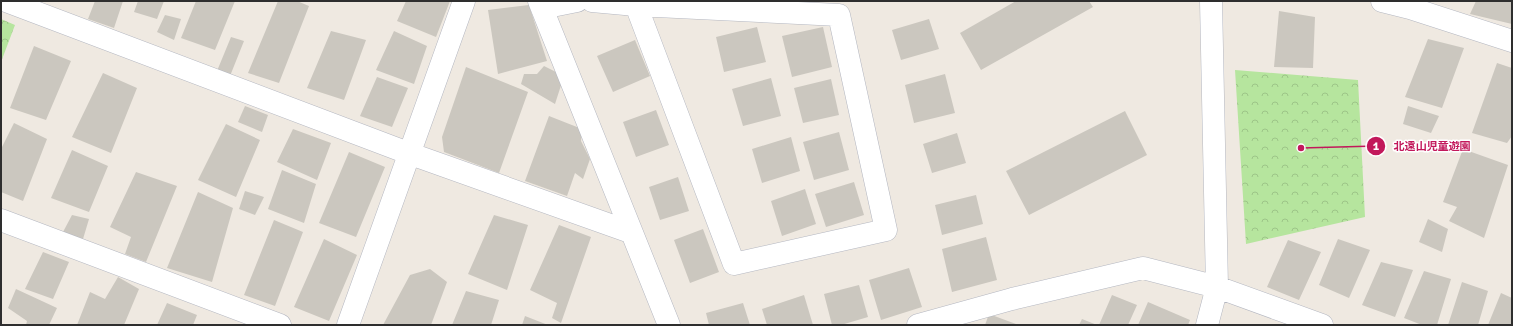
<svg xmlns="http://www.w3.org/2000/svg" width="1513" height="326" viewBox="0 0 1513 326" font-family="Signika,'Noto Sans JP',sans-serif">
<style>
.park{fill:url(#park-crowns)}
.building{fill:#cbc7bf}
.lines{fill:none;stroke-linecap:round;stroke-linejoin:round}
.street-casing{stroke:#b4b7c1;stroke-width:23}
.street{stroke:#fff;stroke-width:22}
.leader{fill:none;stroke:#c2185b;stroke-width:1.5}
.callout-dot{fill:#c2185b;stroke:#fff;stroke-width:1.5}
.mark-label{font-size:12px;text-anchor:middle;font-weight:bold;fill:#fff}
.callout-label{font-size:11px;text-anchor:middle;font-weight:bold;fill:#c2185b;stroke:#fff;stroke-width:3;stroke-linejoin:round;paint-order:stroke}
</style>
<defs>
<pattern id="park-crowns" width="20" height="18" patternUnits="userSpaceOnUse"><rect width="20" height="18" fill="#b6e59e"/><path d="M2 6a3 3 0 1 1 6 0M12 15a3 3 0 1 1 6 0" fill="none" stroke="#9dc588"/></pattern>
</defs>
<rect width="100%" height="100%" fill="#efe9e1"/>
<path class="park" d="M 1,19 L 15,25 L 1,62 Z
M 1235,70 L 1358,80 L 1365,217 L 1246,244 Z"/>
<path class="building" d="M 95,1 L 123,1 L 114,28 L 88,19 Z
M 138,1 L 164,1 L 157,19 L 134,12 Z
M 196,1 L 235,1 L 215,50 L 181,38 Z
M 278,1 L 297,1 L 309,6 L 279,83 L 248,73 Z
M 406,1 L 450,1 L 436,37 L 397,21 Z
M 1016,1 L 1089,1 L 1093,7 L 981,70 L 960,33 Z
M 1476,1 L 1512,1 L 1512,24 L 1470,14 Z
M 529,5 L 547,61 L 498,74 L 488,10 Z
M 1279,11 L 1315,17 L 1313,68 L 1274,67 Z
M 165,15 L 181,19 L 174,40 L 157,32 Z
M 929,19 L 939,49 L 901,60 L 892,30 Z
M 757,27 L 766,62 L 724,72 L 716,37 Z
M 823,27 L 832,67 L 792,77 L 782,36 Z
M 331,31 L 366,40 L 344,100 L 307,88 Z
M 394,31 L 427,46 L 414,84 L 376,70 Z
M 231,37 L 244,41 L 230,76 L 217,71 Z
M 1428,39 L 1464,48 L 1442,108 L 1405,97 Z
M 635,40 L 650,76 L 613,92 L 597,56 Z
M 34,46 L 71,61 L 46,120 L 10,108 Z
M 1497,63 L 1512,68 L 1512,136 L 1507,143 L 1472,133 Z
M 544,66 L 564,76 L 555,104 L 521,84 L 524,74 L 537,74 Z
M 466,67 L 528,92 L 499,173 L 444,152 L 442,137 Z
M 103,73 L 137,88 L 111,153 L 72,137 Z
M 945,74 L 955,113 L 914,123 L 905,85 Z
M 377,77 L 408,88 L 392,127 L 360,116 Z
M 771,78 L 781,116 L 743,126 L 732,89 Z
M 831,79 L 839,115 L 803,123 L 794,88 Z
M 245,106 L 268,115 L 262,132 L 238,122 Z
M 1408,106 L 1439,116 L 1431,133 L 1403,124 Z
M 656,110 L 669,145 L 636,157 L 623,122 Z
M 1125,111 L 1147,155 L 1029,215 L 1006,171 Z
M 549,116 L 582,129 L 581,141 L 590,159 L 583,179 L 575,173 L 567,196 L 525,181 Z
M 14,123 L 47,139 L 23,201 L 1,192 L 1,149 Z
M 226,124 L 260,140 L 236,197 L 198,180 Z
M 293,129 L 331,143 L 317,180 L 277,162 Z
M 839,132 L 849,170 L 814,180 L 803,142 Z
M 957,133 L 966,163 L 932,173 L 923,144 Z
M 791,137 L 800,171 L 762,183 L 752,149 Z
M 1463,149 L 1508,165 L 1484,238 L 1449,221 L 1457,207 L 1443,202 Z
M 72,150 L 108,166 L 89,212 L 51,198 Z
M 349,152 L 385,167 L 356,237 L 319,223 Z
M 282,170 L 316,184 L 304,223 L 268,209 Z
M 136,172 L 177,186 L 146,262 L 125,254 L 131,237 L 110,227 Z
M 678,177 L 689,211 L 660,220 L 649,187 Z
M 854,182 L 864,215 L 826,227 L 815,194 Z
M 805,189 L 816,224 L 782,236 L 771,201 Z
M 245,191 L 264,197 L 255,215 L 239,209 Z
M 198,192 L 233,208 L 212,282 L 167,268 Z
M 976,195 L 983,224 L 942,235 L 935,205 Z
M 72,215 L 89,219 L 83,239 L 63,232 Z
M 494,215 L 528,225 L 507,290 L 468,274 Z
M 1428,219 L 1448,229 L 1442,252 L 1419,242 Z
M 274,220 L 303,232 L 275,306 L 244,295 Z
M 559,225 L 591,237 L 561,323 L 552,318 L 557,303 L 530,290 Z
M 703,229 L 719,272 L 690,283 L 674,240 Z
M 986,237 L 997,280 L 952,292 L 942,249 Z
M 324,239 L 357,255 L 329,321 L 294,307 Z
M 1338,239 L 1370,250 L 1349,298 L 1319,285 Z
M 1288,240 L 1321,252 L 1299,300 L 1267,287 Z
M 43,252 L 69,262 L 53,299 L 25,289 Z
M 1381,262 L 1413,270 L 1395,317 L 1362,305 Z
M 909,268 L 922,307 L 881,320 L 869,280 Z
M 430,269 L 447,282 L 431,325 L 383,325 L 410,275 Z
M 1424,271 L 1451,279 L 1437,325 L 1422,325 L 1404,318 Z
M 118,277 L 139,289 L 124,325 L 77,325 L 90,292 L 105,299 Z
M 1462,282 L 1488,291 L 1478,325 L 1448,325 Z
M 859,285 L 868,317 L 841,325 L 832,325 L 824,294 Z
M 16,289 L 57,308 L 49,325 L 26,325 L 27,321 L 8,308 Z
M 466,291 L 499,300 L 491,325 L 452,325 Z
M 1501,293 L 1512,298 L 1512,325 L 1488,325 Z
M 804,295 L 813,325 L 767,325 L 762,309 Z
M 1112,295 L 1137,305 L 1128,325 L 1099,325 Z
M 1148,302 L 1190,320 L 1188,325 L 1138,325 Z
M 167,303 L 197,315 L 193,325 L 157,325 Z
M 743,303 L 750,325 L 709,325 L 706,313 Z
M 989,314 L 1019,325 L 985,325 Z
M 525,316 L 548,325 L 522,325 Z
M 1082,319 L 1097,325 L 1079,325 Z"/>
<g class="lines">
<defs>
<path id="street" d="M 6,1 L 408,153 L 630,232
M 539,1 L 669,325
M 592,1 L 636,5 L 839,15 L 886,230 L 734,264 L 636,5
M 1382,1 L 1410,8 L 1512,41
M 542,8 L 577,1
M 1,220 L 280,325
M 348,325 L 464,1
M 918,325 L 1012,299 L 1143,268 L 1217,287 L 1322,325
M 1207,325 L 1217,287 L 1211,1"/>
</defs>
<use href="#street" class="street-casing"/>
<use href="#street" class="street"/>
</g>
<path class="leader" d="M1301 148L1376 146"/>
<g class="callout-dot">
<circle cx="1301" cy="148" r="4"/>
<circle cx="1376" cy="146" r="10"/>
</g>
<g class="mark-label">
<text x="1376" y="150">1</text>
</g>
<g class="callout-label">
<text x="1432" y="150">北遠山児童遊園</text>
</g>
<rect width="1513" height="326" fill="none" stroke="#2e2e2e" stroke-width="4"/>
</svg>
